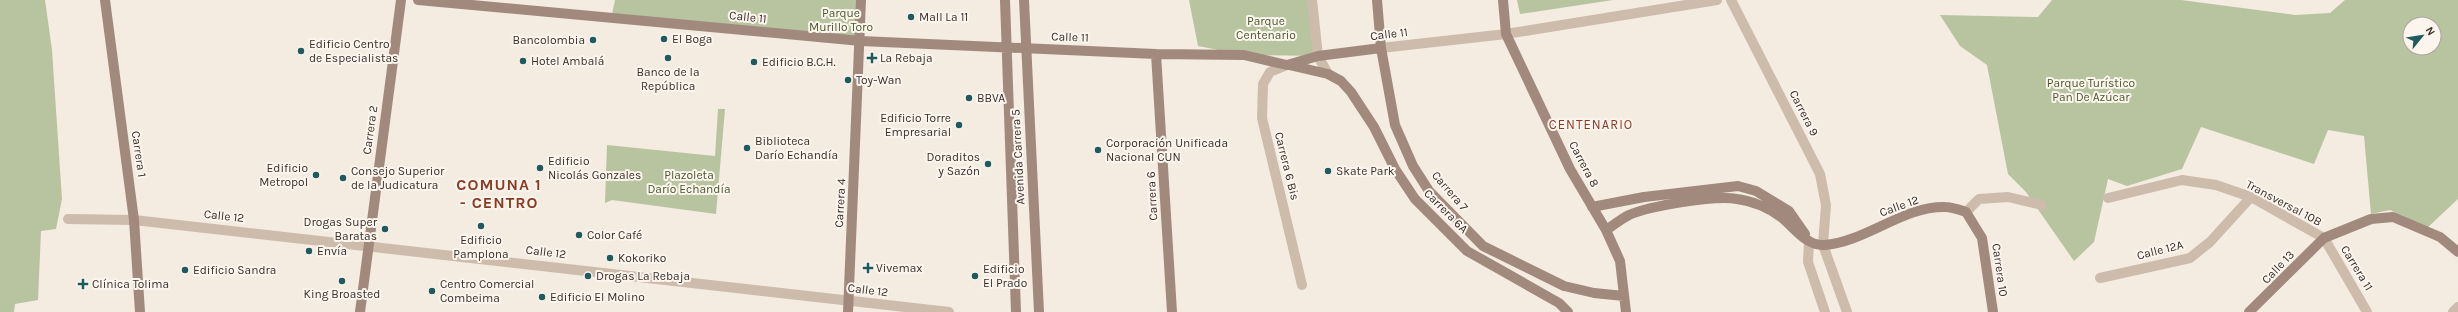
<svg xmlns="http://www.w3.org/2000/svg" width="2458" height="312" viewBox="0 0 2458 312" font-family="Karla,sans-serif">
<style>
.green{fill:#b8c4a0;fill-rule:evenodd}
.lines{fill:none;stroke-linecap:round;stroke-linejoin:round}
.street{stroke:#cdbbac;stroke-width:10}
.secondary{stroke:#a18a7d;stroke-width:10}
.poi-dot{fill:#1f5a5e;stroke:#fbf5ee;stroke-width:1.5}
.labels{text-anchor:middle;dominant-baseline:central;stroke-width:4;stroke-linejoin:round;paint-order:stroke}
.park-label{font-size:12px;fill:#4a5a2e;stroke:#fbf5ee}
.street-label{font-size:12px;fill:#3b302b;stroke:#fbf5ee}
.poi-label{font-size:12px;fill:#3b302b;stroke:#fbf5ee;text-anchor:start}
.neighbourhood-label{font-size:13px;letter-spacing:1px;fill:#8c3b22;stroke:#fbf5ee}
.district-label{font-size:16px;font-weight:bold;letter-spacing:1px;fill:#8c3b22;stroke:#fbf5ee}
</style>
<rect width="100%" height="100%" fill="#f4ebe1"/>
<path class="green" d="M 0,0 L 45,0 L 52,50 L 62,199 L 56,229 L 41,231 L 38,300 L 15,304 L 14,312 L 0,312 Z
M 615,0 L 861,0 L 861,41 L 611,19 Z
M 1189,0 L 1310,0 L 1318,56 L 1244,55 L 1198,46 Z
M 1517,0 L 1613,0 L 1520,14 Z
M 2052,0 L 2181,0 L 2295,15 L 2330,13 L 2345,0 L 2458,0 L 2458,199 L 2427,228 L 2390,210 L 2371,214 L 2364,136 L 2328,130 L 2314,164 L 2201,127 L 2182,169 L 2127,186 L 2108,179 L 2094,242 L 2074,261 L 2026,192 L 2008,174 L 1987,65 L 1960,46 L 1940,15 L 2038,17 ZM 2410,24 L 2434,24 L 2434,48 L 2410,48 Z
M 718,109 L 725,109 L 716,214 L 612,200 L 605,203 L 607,145 L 715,156 Z"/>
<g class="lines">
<path class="street" d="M 1312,0 L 1318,56 L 1328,74
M 1731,0 L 1820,174 L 1826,205 L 1823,245 L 1847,312
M 1381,48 L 1506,34 L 1717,0
M 1287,65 L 1270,72 L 1263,84 L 1262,118 L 1302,285
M 2108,198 L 2182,180 L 2216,185 L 2251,197 L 2324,238 L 2367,312
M 1966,212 L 1979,199 L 2008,197 L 2042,205
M 68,219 L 134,220 L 949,312
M 1809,241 L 1808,262 L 1825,312
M 2100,278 L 2190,258 L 2210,242 L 2251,197
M 2453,312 L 2458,307"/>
<path class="secondary" d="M 105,0 L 134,220 L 140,312
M 418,0 L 861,41 L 1156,54 L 1244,55 L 1287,65 L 1318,56 L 1381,48
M 1005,0 L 1016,312
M 1024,0 L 1039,312
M 1377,0 L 1381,48 L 1395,125 L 1413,166 L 1429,191 L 1483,246 L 1564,286 L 1594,293 L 1624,296
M 1503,0 L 1506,34 L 1570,169 L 1606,230 L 1620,261 L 1626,312
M 1156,54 L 1172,312
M 1289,65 L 1328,74 L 1341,81 L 1351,92 L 1374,127 L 1395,169 L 1415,199 L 1467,251 L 1559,303 L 1568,312
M 1592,207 L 1644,197 L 1738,186 L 1756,191 L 1789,211 L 1805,234
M 1606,230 C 1614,225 1621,219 1629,215 C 1649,206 1715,195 1737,199 C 1752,201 1769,208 1781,217 C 1794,227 1806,246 1824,245 C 1866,242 1903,206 1945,207 C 1952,207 1960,210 1966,212 L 1982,238 L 1993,312
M 360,312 L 401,0
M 848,312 L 861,0
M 2249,312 L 2324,238 L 2371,219 L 2393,217 L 2440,237 L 2458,252"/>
</g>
<g class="poi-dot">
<circle cx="911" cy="17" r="4"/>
<circle cx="664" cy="39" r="4"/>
<circle cx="593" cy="40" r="4"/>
<circle cx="301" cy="51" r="4"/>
<circle cx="668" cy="58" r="4"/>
<path d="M870 52h4v4h4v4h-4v4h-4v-4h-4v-4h4z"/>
<circle cx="523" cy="61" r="4"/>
<circle cx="754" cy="62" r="4"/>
<circle cx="848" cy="80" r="4"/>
<circle cx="969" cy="98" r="4"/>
<circle cx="959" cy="125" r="4"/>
<circle cx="747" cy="148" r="4"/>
<circle cx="1098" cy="150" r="4"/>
<circle cx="988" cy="164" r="4"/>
<circle cx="540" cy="168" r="4"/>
<circle cx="1328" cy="171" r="4"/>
<circle cx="316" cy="175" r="4"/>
<circle cx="343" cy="178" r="4"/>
<circle cx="481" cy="226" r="4"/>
<circle cx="385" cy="229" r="4"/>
<circle cx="579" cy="235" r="4"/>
<circle cx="309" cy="251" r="4"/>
<circle cx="610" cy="258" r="4"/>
<path d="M866 262h4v4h4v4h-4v4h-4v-4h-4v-4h4z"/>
<circle cx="185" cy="270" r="4"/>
<circle cx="588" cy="276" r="4"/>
<circle cx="975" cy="276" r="4"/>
<circle cx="342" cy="281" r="4"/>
<path d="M81 278h4v4h4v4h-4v4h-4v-4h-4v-4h4z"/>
<circle cx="432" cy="291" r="4"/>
<circle cx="542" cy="297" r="4"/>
</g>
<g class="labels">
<g class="park-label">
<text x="841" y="13">Parque<tspan x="841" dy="14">Murillo Toro</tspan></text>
<text x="1266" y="21">Parque<tspan x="1266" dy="14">Centenario</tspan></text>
<text x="2091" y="83">Parque Turístico<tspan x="2091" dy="14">Pan De Azúcar</tspan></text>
<text x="689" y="175">Plazoleta<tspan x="689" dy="14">Darío Echandía</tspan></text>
</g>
<g class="street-label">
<text transform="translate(748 17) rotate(6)">Calle 11</text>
<text transform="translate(1389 34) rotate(-7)">Calle 11</text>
<text transform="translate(1070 37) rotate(2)">Calle 11</text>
<text transform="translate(1804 113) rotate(63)">Carrera 9</text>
<text transform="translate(370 130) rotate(-82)">Carrera 2</text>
<text transform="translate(139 154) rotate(82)">Carrera 1</text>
<text transform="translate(1018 157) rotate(-93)">Avenida Carrera 5</text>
<text transform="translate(1584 164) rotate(62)">Carrera 8</text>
<text transform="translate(1287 166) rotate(76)">Carrera 6 Bis</text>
<text transform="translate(1450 191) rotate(49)">Carrera 7</text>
<text transform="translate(1152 196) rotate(-93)">Carrera 6</text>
<text transform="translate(840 203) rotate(-87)">Carrera 4</text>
<text transform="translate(2284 203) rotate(28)">Transversal 10B</text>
<text transform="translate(1899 206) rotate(-20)">Calle 12</text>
<text transform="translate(1446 211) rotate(45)">Carrera 6A</text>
<text transform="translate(224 216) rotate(6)">Calle 12</text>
<text transform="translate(2160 250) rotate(-14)">Calle 12A</text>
<text transform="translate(546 252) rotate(7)">Calle 12</text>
<text transform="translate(2278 267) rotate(-46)">Calle 13</text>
<text transform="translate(2357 268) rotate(59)">Carrera 11</text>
<text transform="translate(2000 270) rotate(82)">Carrera 10</text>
<text transform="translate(868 290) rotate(7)">Calle 12</text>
</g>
<g class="poi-label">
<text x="919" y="17">Mall La 11</text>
<text x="672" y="39">El Boga</text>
<text x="585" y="40" text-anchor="end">Bancolombia</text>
<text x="309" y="44">Edificio Centro<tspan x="309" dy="14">de Especialistas</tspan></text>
<text x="880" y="58">La Rebaja</text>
<text x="531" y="61">Hotel Ambalá</text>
<text x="762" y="62">Edificio B.C.H.</text>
<text x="668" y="72" text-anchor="middle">Banco de la<tspan x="668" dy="14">República</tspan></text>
<text x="856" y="80">Toy-Wan</text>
<text x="977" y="98">BBVA</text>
<text x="951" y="118" text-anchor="end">Edificio Torre<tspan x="951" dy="14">Empresarial</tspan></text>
<text x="755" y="141">Biblioteca<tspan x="755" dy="14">Darío Echandía</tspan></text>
<text x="1106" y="143">Corporación Unificada<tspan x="1106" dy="14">Nacional CUN</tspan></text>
<text x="980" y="157" text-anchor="end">Doraditos<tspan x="980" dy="14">y Sazón</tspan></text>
<text x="548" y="161">Edificio<tspan x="548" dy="14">Nicolás Gonzales</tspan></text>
<text x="308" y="168" text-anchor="end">Edificio<tspan x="308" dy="14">Metropol</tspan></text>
<text x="351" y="171">Consejo Superior<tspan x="351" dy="14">de la Judicatura</tspan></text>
<text x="1336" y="171">Skate Park</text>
<text x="377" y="222" text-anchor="end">Drogas Super<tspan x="377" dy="14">Baratas</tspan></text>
<text x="587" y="235">Color Café</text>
<text x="481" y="240" text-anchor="middle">Edificio<tspan x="481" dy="14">Pamplona</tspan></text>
<text x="317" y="251">Envía</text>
<text x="618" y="258">Kokoriko</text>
<text x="876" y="268">Vivemax</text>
<text x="983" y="269">Edificio<tspan x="983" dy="14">El Prado</tspan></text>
<text x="193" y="270">Edificio Sandra</text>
<text x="596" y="276">Drogas La Rebaja</text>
<text x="92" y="284">Clínica Tolima</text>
<text x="440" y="284">Centro Comercial<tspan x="440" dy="14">Combeima</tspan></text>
<text x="342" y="294" text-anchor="middle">King Broasted</text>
<text x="550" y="297">Edificio El Molino</text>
</g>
<g class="neighbourhood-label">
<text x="1591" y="124">CENTENARIO</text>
</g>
<g class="district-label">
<text x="499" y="184">COMUNA 1<tspan x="499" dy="18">- CENTRO</tspan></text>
</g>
</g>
<g transform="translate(2422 36) rotate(60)"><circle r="19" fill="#fbf5ee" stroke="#aea6a0"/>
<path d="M0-3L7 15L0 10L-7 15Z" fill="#1f5a5e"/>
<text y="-6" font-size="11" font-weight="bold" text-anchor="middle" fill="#3b302b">N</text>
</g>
</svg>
